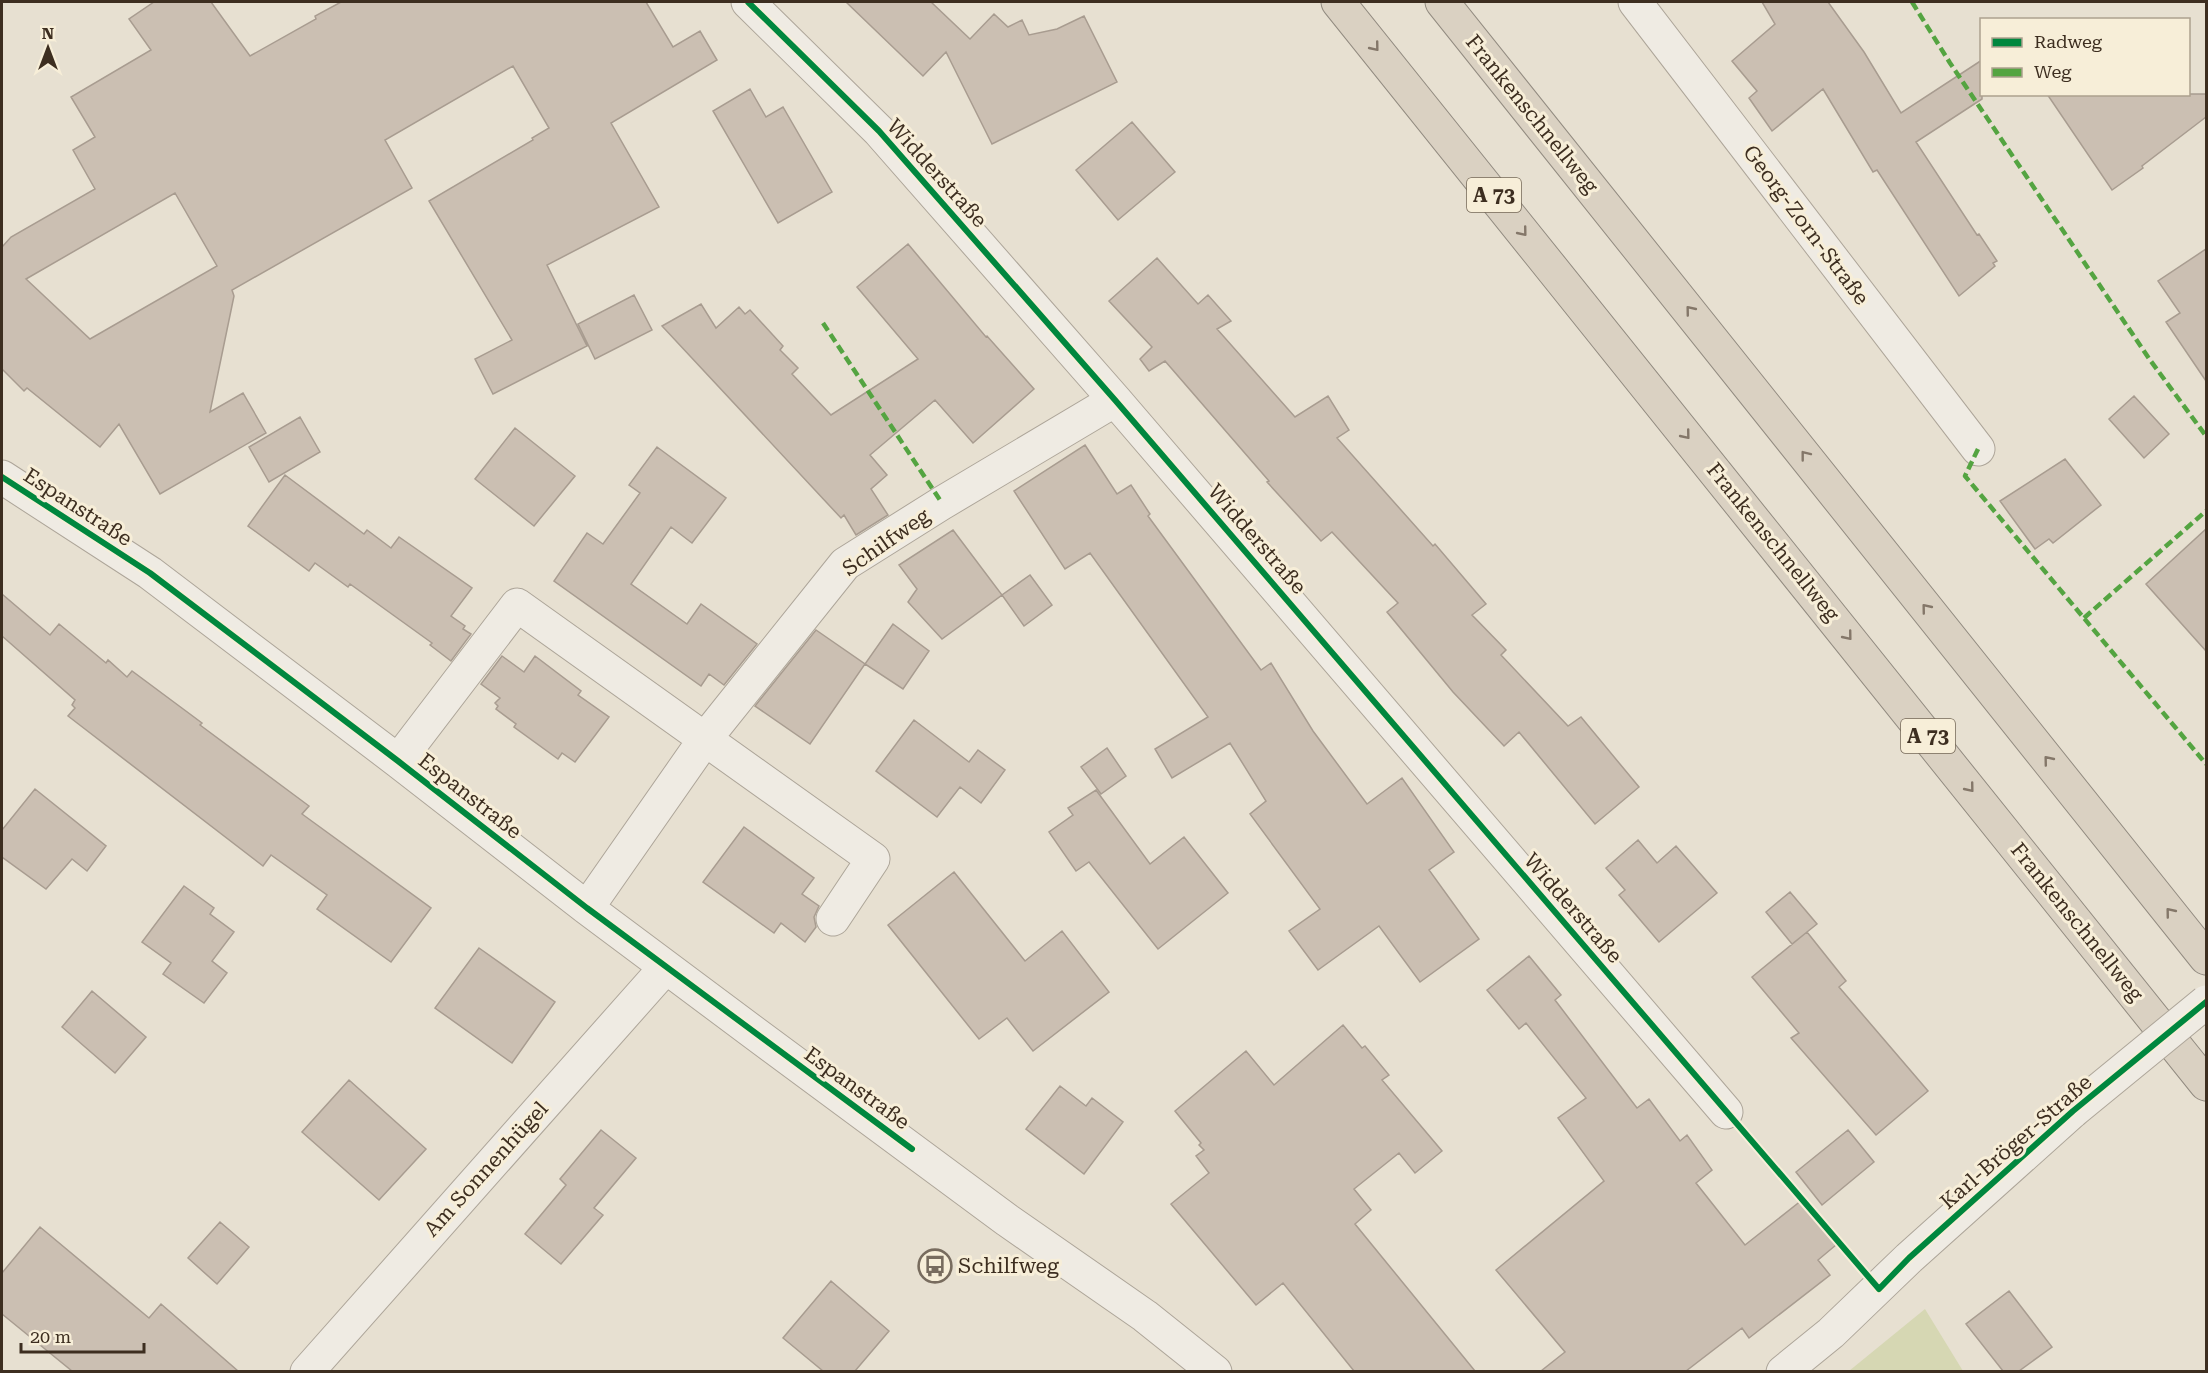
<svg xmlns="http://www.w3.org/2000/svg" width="2208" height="1373" viewBox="0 0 2208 1373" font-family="'Roboto Serif',serif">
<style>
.green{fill:#d6d7b3}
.building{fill:#cbbfb2;stroke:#a89c90;stroke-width:1.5;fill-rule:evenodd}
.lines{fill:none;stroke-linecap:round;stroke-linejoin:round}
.minor-casing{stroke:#ada599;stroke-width:35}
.highway-casing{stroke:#928b80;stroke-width:35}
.minor{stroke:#efebe3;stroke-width:33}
.highway{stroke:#dad1c2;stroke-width:33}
.minor-bridge-casing{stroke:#ada599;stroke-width:35;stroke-linecap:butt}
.minor-bridge{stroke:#efebe3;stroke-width:33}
.quiet{stroke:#54a441;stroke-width:4.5;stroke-dasharray:9 4.5;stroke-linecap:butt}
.cycleway-casing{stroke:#f7eed8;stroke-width:10}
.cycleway{stroke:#00873e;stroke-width:6}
.oneway{stroke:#847769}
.labels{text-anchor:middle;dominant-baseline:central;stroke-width:6;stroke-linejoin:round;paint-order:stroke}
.shield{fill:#f7eed8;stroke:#756857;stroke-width:1.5}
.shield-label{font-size:20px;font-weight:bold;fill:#3d2e20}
.street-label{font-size:21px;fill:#3d2e20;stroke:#f7eed8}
.poi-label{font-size:21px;fill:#3d2e20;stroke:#f7eed8;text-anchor:start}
</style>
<rect width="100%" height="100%" fill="#e7e0d1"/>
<path class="green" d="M 1925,1309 L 1963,1371 L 1849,1371 Z"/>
<path class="building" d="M 154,2 L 211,2 L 250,56 L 316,19 L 315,16 L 341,2 L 646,2 L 673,47 L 700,31 L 717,60 L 611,123 L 659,207 L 547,265 L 587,346 L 493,394 L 475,359 L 512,340 L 429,201 L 533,140 L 532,138 L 549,128 L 513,66 L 385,140 L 412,188 L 232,290 L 234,296 L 210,412 L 243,393 L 266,433 L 160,494 L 119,424 L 100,447 L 27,388 L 24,391 L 2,369 L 2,247 L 11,237 L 95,189 L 73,150 L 95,137 L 71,97 L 151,50 L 129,19 ZM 175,193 L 217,266 L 90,339 L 26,279 Z
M 846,2 L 931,2 L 970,39 L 994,14 L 1008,27 L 1022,20 L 1029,35 L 1057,29 L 1084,16 L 1117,82 L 992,144 L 946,52 L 923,76 Z
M 1762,2 L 1828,2 L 1864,52 L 1901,113 L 1982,60 L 1982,99 L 1916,142 L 1977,235 L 1979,234 L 1997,261 L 1993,263 L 1995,266 L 1959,296 L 1877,170 L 1873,172 L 1823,89 L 1772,131 L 1749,98 L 1757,91 L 1732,61 L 1775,24 Z
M 750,89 L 766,117 L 783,107 L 832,192 L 778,223 L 713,111 Z
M 2047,94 L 2206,94 L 2206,117 L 2142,166 L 2143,168 L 2112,190 Z
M 1132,122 L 1175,172 L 1118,220 L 1076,170 Z
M 908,244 L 986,337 L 987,336 L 1034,389 L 973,443 L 935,400 L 870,455 L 887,475 L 871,489 L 888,515 L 856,535 L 844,515 L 841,518 L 662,326 L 701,304 L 716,328 L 739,307 L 745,314 L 750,310 L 783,346 L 780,350 L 798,368 L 792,374 L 831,415 L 918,359 L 857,287 Z
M 2206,249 L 2206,381 L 2166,322 L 2180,313 L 2158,281 Z
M 1157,258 L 1198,304 L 1208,295 L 1231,321 L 1217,329 L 1295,417 L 1328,396 L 1349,430 L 1337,438 L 1433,546 L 1435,544 L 1486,604 L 1472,615 L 1506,650 L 1501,655 L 1568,726 L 1581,717 L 1639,787 L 1595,824 L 1519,732 L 1504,746 L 1453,692 L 1387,612 L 1398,603 L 1332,532 L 1321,541 L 1267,482 L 1269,481 L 1165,361 L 1149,371 L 1140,359 L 1152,347 L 1109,301 Z
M 634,295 L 652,330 L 595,359 L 578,324 Z
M 2134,396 L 2169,434 L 2144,458 L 2109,419 Z
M 300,417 L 320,452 L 269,482 L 249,447 Z
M 515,428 L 575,476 L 534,526 L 475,479 Z
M 1085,445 L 1117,494 L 1131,485 L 1150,514 L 1148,516 L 1261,670 L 1271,663 L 1313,731 L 1367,804 L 1402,778 L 1454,852 L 1429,870 L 1479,939 L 1420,982 L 1379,926 L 1318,970 L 1289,931 L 1320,909 L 1250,814 L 1266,801 L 1230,743 L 1172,778 L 1155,749 L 1208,717 L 1090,553 L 1065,569 L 1014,491 Z
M 657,447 L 726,498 L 692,543 L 671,527 L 631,584 L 687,624 L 701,604 L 757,644 L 724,685 L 709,674 L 701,686 L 554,581 L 587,533 L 603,544 L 640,493 L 629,485 Z
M 2065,459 L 2101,505 L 2053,543 L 2049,539 L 2035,549 L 2000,501 Z
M 285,475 L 364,534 L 367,530 L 391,548 L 399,537 L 472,588 L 451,616 L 465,626 L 463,629 L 471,634 L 451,661 L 430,645 L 432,643 L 350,584 L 348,587 L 315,563 L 309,571 L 248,526 Z
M 2206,529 L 2206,651 L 2146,584 Z
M 953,530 L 1002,595 L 942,639 L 908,602 L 917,589 L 899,565 Z
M 1030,575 L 1052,605 L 1024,626 L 1002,595 Z
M 2,594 L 50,635 L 59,624 L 106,663 L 108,660 L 127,677 L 132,671 L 202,723 L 200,725 L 309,806 L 302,814 L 431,908 L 391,962 L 317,909 L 327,895 L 271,855 L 263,866 L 68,716 L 75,708 L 72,705 L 75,700 L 2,636 Z
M 893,624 L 929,651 L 903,689 L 865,664 Z
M 816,630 L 865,664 L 810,744 L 755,706 Z
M 502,656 L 524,672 L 535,656 L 581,691 L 578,695 L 609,717 L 575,762 L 562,753 L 558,759 L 514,727 L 516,724 L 496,709 L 498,706 L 495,703 L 500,698 L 481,684 Z
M 914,720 L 969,762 L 978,750 L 1005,770 L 981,803 L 960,787 L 937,817 L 876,771 Z
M 1107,748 L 1126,776 L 1101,794 L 1081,767 Z
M 35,789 L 106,846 L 87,871 L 72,859 L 46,889 L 2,857 L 2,830 Z
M 1096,790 L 1150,864 L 1184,837 L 1228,893 L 1158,949 L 1089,862 L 1076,871 L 1049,832 L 1073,815 L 1068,808 Z
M 744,827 L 814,878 L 802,894 L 819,906 L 814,917 L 816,927 L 805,942 L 781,923 L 774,933 L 703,882 Z
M 1638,840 L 1657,863 L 1676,846 L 1717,893 L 1659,942 L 1619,895 L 1625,890 L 1606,868 Z
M 954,872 L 1025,961 L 1062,931 L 1109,992 L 1033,1051 L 1007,1018 L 979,1039 L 888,925 Z
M 184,886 L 214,908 L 210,914 L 234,932 L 212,961 L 227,973 L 204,1003 L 163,974 L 171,963 L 142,942 Z
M 1790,892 L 1817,924 L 1792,944 L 1766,912 Z
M 1807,932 L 1846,981 L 1839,987 L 1928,1091 L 1876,1135 L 1791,1038 L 1799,1033 L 1752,977 Z
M 479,948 L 555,1002 L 512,1063 L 435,1008 Z
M 1529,956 L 1561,995 L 1555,1000 L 1637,1108 L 1649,1099 L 1680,1141 L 1687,1135 L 1712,1170 L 1696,1183 L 1745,1245 L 1802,1200 L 1836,1245 L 1818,1260 L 1830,1275 L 1749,1338 L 1742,1328 L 1686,1371 L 1541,1371 L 1565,1352 L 1496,1270 L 1604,1181 L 1558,1118 L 1586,1098 L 1526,1023 L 1519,1029 L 1487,990 Z
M 92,991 L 146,1037 L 115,1073 L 62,1027 Z
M 1343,1025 L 1362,1048 L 1365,1046 L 1389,1075 L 1382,1080 L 1442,1151 L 1415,1173 L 1399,1153 L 1354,1189 L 1371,1210 L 1355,1224 L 1475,1371 L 1354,1371 L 1283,1283 L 1256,1305 L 1171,1204 L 1209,1173 L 1196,1156 L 1204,1150 L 1199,1145 L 1201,1143 L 1175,1111 L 1246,1051 L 1274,1085 Z
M 349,1080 L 426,1149 L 379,1200 L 302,1132 Z
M 1060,1086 L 1086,1106 L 1092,1098 L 1123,1122 L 1084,1174 L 1026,1129 Z
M 601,1130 L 636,1158 L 594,1208 L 603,1215 L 561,1264 L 525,1234 L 566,1185 L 560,1179 Z
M 1848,1130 L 1874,1162 L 1822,1205 L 1796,1172 Z
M 220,1222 L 249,1247 L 217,1284 L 188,1258 Z
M 40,1227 L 149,1318 L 161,1304 L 238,1371 L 72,1371 L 2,1314 L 2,1273 Z
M 831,1281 L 889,1331 L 855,1371 L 823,1371 L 783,1338 Z
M 2009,1291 L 2052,1347 L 2019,1371 L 2003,1371 L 1966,1324 Z"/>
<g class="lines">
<defs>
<path id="minor" d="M 748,2 L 879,131 L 1115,400 L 1726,1112
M 1635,2 L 1978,449
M 2,477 L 150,573 L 398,761 L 587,908 L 753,1032 L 1007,1220 L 1145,1316 L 1215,1372
M 398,761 L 517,605 L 873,859 L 833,919
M 587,908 L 705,739 L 845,564 L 942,503 L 1115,400
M 307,1372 L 666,967
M 1783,1372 L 1831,1333 L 1909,1258 L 2073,1111"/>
<path id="highway" d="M 1338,2 L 2206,1084
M 1442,2 L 2206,958"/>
</defs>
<use href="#minor" class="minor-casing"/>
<use href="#highway" class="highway-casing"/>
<use href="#minor" class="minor"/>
<use href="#highway" class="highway"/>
<defs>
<path id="minor-bridge" d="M 2073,1111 L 2206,1002"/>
</defs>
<use href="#minor-bridge" class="minor-bridge-casing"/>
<use href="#minor-bridge" class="minor-bridge"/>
<path class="quiet" d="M 1912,2 L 1950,63 L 2150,360 L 2206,436
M 823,323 L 942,503
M 1978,449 L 1965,476 L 2206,764
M 2084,618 L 2206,511"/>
<defs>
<path id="cycleway" d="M 748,2 L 879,131 L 1115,400 L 1879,1289 L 1909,1258 L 2073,1111 L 2206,1002
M 2,477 L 150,573 L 398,761 L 587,908 L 912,1149"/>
</defs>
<use href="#cycleway" class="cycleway-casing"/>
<use href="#cycleway" class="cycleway"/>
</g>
<defs><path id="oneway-chevron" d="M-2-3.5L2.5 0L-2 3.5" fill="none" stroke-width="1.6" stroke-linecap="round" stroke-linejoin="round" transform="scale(1.5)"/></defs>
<g class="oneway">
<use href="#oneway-chevron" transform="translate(1375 47) rotate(51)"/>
<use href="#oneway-chevron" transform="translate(1523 232) rotate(51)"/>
<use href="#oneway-chevron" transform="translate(1690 310) rotate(-129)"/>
<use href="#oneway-chevron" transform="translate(1686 435) rotate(51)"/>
<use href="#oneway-chevron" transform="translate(1805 455) rotate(-128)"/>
<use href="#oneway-chevron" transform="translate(1926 608) rotate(-129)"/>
<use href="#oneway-chevron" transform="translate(1848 636) rotate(51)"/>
<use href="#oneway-chevron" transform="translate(2048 760) rotate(-129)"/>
<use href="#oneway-chevron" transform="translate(1970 788) rotate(51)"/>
<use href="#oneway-chevron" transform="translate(2170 912) rotate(-129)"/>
</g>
<defs>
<symbol id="bus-ring" viewBox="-11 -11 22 22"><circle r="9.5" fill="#f7eed8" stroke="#786c5e" stroke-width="1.5"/><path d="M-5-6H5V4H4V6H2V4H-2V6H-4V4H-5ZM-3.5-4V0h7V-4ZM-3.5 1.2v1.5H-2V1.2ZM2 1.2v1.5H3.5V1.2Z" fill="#786c5e"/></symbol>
</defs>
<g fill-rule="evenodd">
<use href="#bus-ring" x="916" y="1247" width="38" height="38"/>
</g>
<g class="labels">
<g class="shield">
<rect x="1467" y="178" width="54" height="34" rx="4.5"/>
<rect x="1901" y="719" width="54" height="34" rx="4.5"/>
</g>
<g class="shield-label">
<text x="1494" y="195">A 73</text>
<text x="1928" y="736">A 73</text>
</g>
<g class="street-label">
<text transform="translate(1532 114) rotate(51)">Frankenschnellweg</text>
<text transform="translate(937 173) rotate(48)">Widderstraße</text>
<text transform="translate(1806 225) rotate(53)">Georg-Zorn-Straße</text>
<text transform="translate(78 507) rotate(33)">Espanstraße</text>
<text transform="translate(1257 539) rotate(49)">Widderstraße</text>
<text transform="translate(886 542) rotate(-35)">Schilfweg</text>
<text transform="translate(1773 542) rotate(51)">Frankenschnellweg</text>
<text transform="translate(470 796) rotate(38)">Espanstraße</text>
<text transform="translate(1573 908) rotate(49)">Widderstraße</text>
<text transform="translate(2077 922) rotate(51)">Frankenschnellweg</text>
<text transform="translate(857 1088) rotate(36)">Espanstraße</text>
<text transform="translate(2016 1142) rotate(-41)">Karl-Bröger-Straße</text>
<text transform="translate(486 1169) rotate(-48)">Am Sonnenhügel</text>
</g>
<g class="poi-label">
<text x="958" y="1266">Schilfweg</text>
</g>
</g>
<rect width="2208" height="1373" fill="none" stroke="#3d2e20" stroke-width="6"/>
<rect x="1980" y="18" width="210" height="78" fill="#f7eed8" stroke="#ada18e" stroke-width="1.5"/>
<rect x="1992" y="38" width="30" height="9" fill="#00873e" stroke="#ada18e" stroke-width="1.5"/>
<text x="2034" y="48" font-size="18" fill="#3d2e20">Radweg</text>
<rect x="1992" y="68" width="30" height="9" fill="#54a441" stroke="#ada18e" stroke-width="1.5"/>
<text x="2034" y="78" font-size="18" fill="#3d2e20">Weg</text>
<g transform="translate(48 48)" stroke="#f7eed8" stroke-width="4.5" paint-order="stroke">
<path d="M0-4.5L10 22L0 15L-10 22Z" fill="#3d2e20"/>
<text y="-9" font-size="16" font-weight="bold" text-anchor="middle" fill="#3d2e20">N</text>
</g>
<path d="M21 1343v9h123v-9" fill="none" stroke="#3d2e20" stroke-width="3"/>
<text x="30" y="1343" font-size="18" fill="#3d2e20" stroke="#f7eed8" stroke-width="4.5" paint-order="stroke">20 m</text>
</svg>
